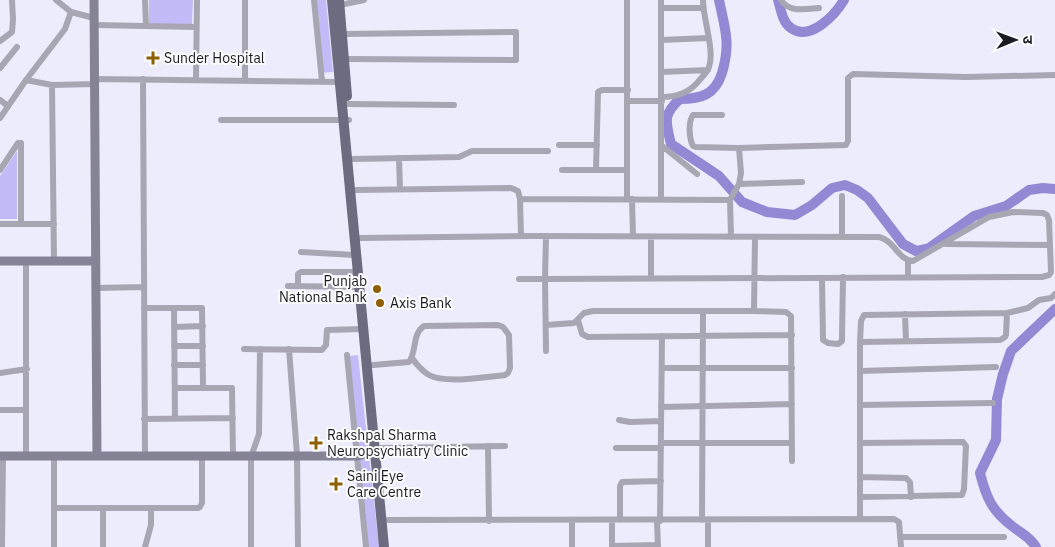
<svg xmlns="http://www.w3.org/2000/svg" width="1055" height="547" viewBox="0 0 1055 547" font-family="'IBM Plex Sans','Noto Sans Devanagari',sans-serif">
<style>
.green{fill:#c2bbf8}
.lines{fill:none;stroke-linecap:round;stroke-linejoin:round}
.river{stroke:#9388d4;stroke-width:10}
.street{stroke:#a7a6b2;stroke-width:6}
.secondary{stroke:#858395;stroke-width:9}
.primary{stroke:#6d6b80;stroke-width:10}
.poi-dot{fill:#8d6005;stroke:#fbfbfb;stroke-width:2}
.labels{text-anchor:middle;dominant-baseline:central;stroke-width:4;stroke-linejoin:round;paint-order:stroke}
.poi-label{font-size:14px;fill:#1c1b25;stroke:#fbfbfb;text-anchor:start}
</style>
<rect width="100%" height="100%" fill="#edecfd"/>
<path class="green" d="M 149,0 L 193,0 L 192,24 L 149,24 Z
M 312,0 L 326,0 L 333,72 L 319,73 Z
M 17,151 L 17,219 L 0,219 L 0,176 Z
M 358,355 L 379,547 L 368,547 L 349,356 Z"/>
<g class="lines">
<path class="river" d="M 719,0 C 725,29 731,43 722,73 C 715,95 701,99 680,99 C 662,115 666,122 671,144 L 719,176 L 742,202 L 767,212 L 795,215 L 812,205 L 832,188 L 845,185 L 857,190 L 868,198 L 903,244 L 916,251 L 929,248 L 974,216 L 1006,206 L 1029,190 L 1043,188 L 1055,189
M 778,0 C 781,9 782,22 791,28 C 810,42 835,15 844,0
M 1036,547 C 1028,535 1023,535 1012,526 C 992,511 986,497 980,473 L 996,440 L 997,399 L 1003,374 L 1011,351 L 1055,309"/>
<path class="street" d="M 56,0 L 71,12 L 94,18
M 145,0 L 146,26
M 245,0 L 245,81
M 314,0 L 322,81
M 627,0 L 627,199
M 661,0 L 661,199
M 781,0 C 789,13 806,9 819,8
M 340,5 L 364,0
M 661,8 L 703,8
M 94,25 L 196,27
M 342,34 L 516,32 L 516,60 L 344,59
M 661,40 L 708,38
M 0,41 L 12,32 L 13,19 L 12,0
M 0,68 L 17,47
M 661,72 L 708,70
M 95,79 L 341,82
M 143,79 L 145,456
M 26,80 L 52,85 L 95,84
M 196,80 L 197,0
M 52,85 L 54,261
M 662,97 C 675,97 688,93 697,83 C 701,78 707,73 709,67 C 715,51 703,19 703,0
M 0,100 L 8,106
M 628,101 L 662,101
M 348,104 L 454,105
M 722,115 L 693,115 C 688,122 689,138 693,146 L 696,147 L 739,148 L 741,173 L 739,184 L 730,200 L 731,237
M 0,118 L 26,80 L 65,29 L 71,12
M 221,120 L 349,120
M 559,145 L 597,145
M 661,145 L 697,174
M 739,148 L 846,145 L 848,141 L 848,78 L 853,74 L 966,77 L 1055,75
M 399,158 L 400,189
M 353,159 L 459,157 L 472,151 L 548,151
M 0,170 L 18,143 L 21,143 L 21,224
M 562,170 L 627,170
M 596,170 L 598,92 L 602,90 L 628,90
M 739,184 L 802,182
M 356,190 L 511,188 L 518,191 L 520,199
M 842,196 L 842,236
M 632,199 L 633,237
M 0,224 L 54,224
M 521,236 L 520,199 L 730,200
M 651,237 L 651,278
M 360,238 L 532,236 L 879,237 C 894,240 898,260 913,261 L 989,217 L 1013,212 L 1043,213 L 1047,215 L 1049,220 L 1051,272 L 1049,275 L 1042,277 L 545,279 L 546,236
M 946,244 L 1050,245
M 301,252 L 355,255
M 908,260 L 908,277
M 26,261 L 26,456
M 822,278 L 823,340 L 828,343 L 838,344 L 842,341 L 842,338 L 843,277
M 519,279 L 545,279 L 546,351
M 288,286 L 358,287
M 298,286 L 298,274 L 301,272 L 357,272
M 95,288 L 144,287
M 144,308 L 202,308 L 203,388
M 174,308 L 175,418
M 754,311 L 786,312 L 791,316 L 792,461
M 905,314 L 906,341
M 578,320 L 582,334 L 588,337 L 792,335
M 546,325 L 574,323 L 584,313 L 593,311 L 754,311 L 755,237
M 174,327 L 203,326
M 860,342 L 1000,340 L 1005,337 L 1006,335 L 1007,313
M 174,346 L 203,346
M 244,349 L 322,350 L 326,345 L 327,330 L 362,329
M 289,349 L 297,455 L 298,547
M 347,355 L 366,547
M 174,365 L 203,365
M 373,365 L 409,362 C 417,351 412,334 424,326 L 498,325 L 503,327 L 509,335 L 510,368 L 508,373 L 505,375 C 487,377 445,384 429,375 C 422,371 417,365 412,358
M 662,368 L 792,368
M 860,371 L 996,367
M 0,373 L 27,369
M 175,388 L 232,388 L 233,457
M 860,405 L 993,403
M 661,407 L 792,404
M 0,410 L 26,410
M 144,419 L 233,418
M 619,420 L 630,422 L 661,421
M 661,443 L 792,443
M 860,443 L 963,442 L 966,446 L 964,489 L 962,495 L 860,497
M 488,446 L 489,521
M 381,448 L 505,446
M 616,448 L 661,448
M 54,456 L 54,547
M 860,477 L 906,478 L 910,482 L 911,497
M 54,508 L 198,508 L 200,507 L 202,503 L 202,457
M 860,519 L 860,342 L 861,321 L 864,315 L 1007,313 L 1028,308 L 1039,300 L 1051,298 L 1055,294
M 388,520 L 894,519 L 899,522 L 901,547
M 620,520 L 620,486 L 622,482 L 661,481
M 702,520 L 703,311
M 708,520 L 708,547
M 572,521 L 572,547
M 612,521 L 612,547
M 657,521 L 658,547
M 660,521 L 662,336
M 900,537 L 1004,537
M 612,546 L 658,545
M 2,547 L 3,456
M 103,547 L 103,508
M 145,547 L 151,525 L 151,508
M 251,547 L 251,457 L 259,434 L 260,349"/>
<path class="secondary" d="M 94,0 L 97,456
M 0,261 L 95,261
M 0,456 L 355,456 L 381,452"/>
<path class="primary" d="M 332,0 L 384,547
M 339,0 L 347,96"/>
</g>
<g class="poi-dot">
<path d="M150.5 50.5h5v5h5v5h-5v5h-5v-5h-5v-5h5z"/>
<circle cx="377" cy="289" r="5"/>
<circle cx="380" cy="303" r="5"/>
<path d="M313.5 435.5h5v5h5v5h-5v5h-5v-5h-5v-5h5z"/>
<path d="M333.5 476.5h5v5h5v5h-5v5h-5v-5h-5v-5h5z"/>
</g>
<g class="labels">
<g class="poi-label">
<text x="164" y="58">Sunder Hospital</text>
<text x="367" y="281" text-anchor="end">Punjab<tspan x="367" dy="16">National Bank</tspan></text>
<text x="390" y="303">Axis Bank</text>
<text x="327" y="435">Rakshpal Sharma<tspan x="327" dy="16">Neuropsychiatry Clinic</tspan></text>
<text x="347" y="476">Saini Eye<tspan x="347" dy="16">Care Centre</tspan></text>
</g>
</g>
<g transform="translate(1015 40) rotate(89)" stroke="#fbfbfb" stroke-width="4" paint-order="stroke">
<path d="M0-4L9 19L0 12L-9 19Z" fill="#1c1b25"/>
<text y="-8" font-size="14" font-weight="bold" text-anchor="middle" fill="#1c1b25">उ</text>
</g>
</svg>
